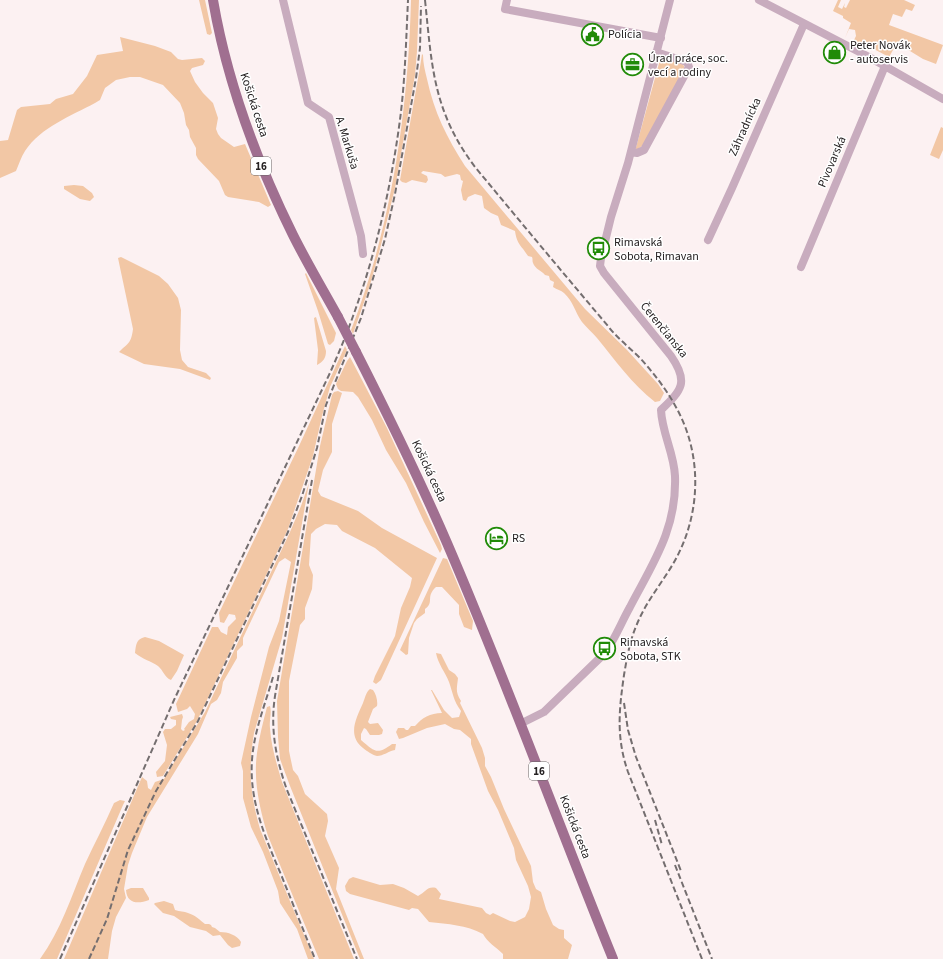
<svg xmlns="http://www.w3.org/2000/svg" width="943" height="959" viewBox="0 0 943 959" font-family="'Source Sans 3',sans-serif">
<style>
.green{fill:#f2c7a5}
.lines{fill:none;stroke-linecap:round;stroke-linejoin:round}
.minor{stroke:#c8acbe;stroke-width:8}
.major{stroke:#a06f90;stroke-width:10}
.rail{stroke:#746e6f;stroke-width:2;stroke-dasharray:6 3;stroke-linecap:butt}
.major-bridge{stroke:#a06f90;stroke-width:10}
.labels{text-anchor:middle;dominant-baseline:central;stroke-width:3;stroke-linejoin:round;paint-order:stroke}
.shield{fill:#fff;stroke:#676465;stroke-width:1}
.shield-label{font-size:11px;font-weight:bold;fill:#262223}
.poi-label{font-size:12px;fill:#262223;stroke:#fff;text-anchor:start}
.street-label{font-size:12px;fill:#262223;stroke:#fff}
</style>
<rect width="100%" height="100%" fill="#fcf1f2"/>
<path class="green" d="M 199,0 L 205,0 L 212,33 L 210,35 L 207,34 Z
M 411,0 L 419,0 L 417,51 L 415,75 L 395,188 L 380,249 L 370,285 L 353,334 L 351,330 C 392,225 408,112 411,0 Z
M 838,0 L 841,0 L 838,7 L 842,9 L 845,3 L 844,7 L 846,8 L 850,0 L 904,0 L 915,5 L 912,11 L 906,9 L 902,17 L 893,14 L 889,25 L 943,45 L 936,64 L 923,59 L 897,43 L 889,57 L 870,47 L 868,50 L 853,42 L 856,36 L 855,30 L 849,29 L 845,38 L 851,23 L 843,18 L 843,16 L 833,11 Z
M 120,37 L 155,46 L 171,52 L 178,59 L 182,60 L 202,58 L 205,61 L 203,65 L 192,68 L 190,71 L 195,82 L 203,93 L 213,103 L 218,118 L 216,129 L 218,134 L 221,138 L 234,147 L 245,144 L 271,205 L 268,207 L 259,202 L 228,197 L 225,195 L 219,181 L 198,159 L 196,155 L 196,148 L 190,137 L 189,130 L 186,125 L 184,113 L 180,103 L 163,85 L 140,77 L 130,77 L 116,80 L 105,88 L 100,100 L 95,103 C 71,116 41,127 25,151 C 21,157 19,164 16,171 L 0,178 L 0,141 L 8,140 L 17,110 L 21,107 L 50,104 L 56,99 L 73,94 L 87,76 L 97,55 L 123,51 Z
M 422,54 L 423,55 C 423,63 425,71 427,79 C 434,112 447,138 465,166 L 585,309 L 627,350 L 658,384 L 664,393 L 660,401 L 655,402 C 632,384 615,360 597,338 C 592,332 586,327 582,322 C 575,312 573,301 564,293 C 561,290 557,290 553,287 L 554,282 L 550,280 L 549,276 L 545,275 C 542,271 535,269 533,263 C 532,261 533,259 532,257 L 528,256 C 522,246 517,245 515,231 L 501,225 L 498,216 L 491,213 L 484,208 L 482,196 L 475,194 L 468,197 L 466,201 L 463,200 L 461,190 L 463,181 L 461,180 L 460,175 L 457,174 L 445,177 L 441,174 L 423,171 L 421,173 L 427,176 L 428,180 L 426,183 L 412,180 L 406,183 L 402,182 L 400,180 L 420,67 Z
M 661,56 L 681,62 L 684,66 L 684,72 L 645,144 L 635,151 Z
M 941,127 L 943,128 L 943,150 L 939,159 L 930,155 Z
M 74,185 L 83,186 L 92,193 L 94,197 L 90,201 L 80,199 L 64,189 L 64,186 Z
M 121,257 L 159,276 L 168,284 L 178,298 L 181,310 L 180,350 L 182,360 L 188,367 L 206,373 L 211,378 L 210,380 L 180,369 L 144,364 L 119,352 C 128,343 131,344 133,329 L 118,258 Z
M 306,273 L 336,333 L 334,341 L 330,345 L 328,344 L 318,311 L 305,274 Z
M 316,317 L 326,351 C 326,358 323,362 317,365 L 318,350 L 314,318 Z
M 345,346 L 347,350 L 330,387 L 322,416 L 313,456 L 288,529 L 197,721 L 163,776 L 157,777 L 156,772 L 165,761 L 167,745 L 163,732 L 165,729 L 171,729 L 176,725 L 176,720 L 171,719 L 170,717 L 182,714 L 183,717 L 182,720 L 181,729 L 183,731 L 185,730 L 184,729 L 189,722 L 194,719 L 195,714 L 190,706 L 187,709 L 178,712 L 176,704 L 212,627 L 218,627 L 221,632 L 227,635 L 228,627 L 236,619 L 235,615 L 229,614 L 224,623 L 220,622 L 219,613 L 299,446 Z
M 350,357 L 387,428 L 441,545 L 442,549 L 440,553 L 424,522 L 406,483 L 386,450 L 372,420 L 358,397 L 353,392 L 341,391 L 338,389 L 336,384 L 347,361 Z
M 338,391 L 342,393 L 332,424 L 332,452 L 323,470 L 318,491 L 321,496 L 358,511 L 382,528 L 437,558 L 381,680 L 376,684 L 373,682 L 375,676 L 395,636 L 401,608 L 410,587 L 412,578 L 375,548 L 342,531 L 337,525 L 325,524 L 316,529 L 311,534 L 309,565 L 313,575 L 312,589 L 305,608 L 305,619 L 300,625 L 289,681 L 289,751 L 293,770 L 298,776 L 305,794 L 327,814 L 328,821 L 325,836 L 339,868 L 336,889 L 364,959 L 360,959 L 290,786 L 280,759 L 278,737 L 277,701 L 320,446 L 332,395 L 334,392 Z
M 309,483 L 282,638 L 254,733 C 248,769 250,794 260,829 L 314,959 L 308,959 L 297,929 L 280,903 L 278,891 L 263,852 L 251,827 L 243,798 L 243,771 L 241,763 L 251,717 L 269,647 L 279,621 L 291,562 L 285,558 L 279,562 L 243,638 L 243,645 L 237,651 L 237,658 L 223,682 L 221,693 L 217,700 L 211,704 L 198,734 L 147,817 L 132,853 L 128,865 L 124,889 L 126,898 L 116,917 L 112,931 L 108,959 L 64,959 L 142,777 L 147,781 L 148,788 L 151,790 L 155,782 L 164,779 L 205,712 L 290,532 L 301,506 Z
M 443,558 L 447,559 L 473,621 L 472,630 L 464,627 L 459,614 L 459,605 L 442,587 L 436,587 C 425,597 435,602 425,609 L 425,613 L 417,619 L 414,623 L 409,638 L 408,654 L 406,655 L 400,650 Z
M 145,637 L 159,641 L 184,655 L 177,671 L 171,680 C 165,678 163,670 158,666 C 151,661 142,659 135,653 C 136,645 136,639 145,637 Z
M 436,653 L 441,654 L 449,670 L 455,674 L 458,678 C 457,688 455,692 461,701 L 460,703 L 482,748 L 485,758 L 485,766 L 491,777 L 504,809 L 531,866 L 533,882 L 536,889 L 541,892 L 546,909 L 553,925 L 559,929 L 564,930 L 564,938 L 572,945 L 568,959 L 503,959 L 503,954 C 496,947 487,942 483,934 C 466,925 448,924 429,922 L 418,909 L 412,908 L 409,910 L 350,894 L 346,891 L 345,886 L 349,879 L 353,877 L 380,885 L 393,884 L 404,888 L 418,896 C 426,892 427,886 436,888 L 441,894 L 439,899 L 482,908 L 486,913 L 490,915 L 493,913 L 510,921 L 515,922 L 525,917 L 529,909 L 531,897 L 528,886 L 516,860 L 514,848 L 498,810 L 488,791 L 471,744 L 471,739 L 460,730 L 454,729 L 445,724 L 427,728 L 403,738 L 399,739 L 396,732 L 398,728 L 404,728 L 406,730 L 408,730 L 411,726 L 415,726 C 422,718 430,713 442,713 L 431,690 L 432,690 L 444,710 L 452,718 L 459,717 L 461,711 C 453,700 453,693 449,682 C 445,672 438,664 436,653 Z
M 370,689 L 373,690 C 376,694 378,701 377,706 L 373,709 L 368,722 L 370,724 L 378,723 L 383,730 L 382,734 L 379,735 L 370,735 L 366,729 L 364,728 L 361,734 L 361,740 C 375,752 377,755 392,744 L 396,744 L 395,750 C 389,751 383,756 377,756 C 372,755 367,751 363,748 C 347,735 356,719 363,703 C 365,698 366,692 370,689 Z
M 270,706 C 272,713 269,721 270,728 C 271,746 277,765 282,782 L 354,959 L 319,959 L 268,836 C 260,810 253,781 257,753 C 259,738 263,722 267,707 Z
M 120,800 L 125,801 L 123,805 L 57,959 L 40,959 C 61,930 71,897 85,864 C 94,844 105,824 114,803 Z
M 131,888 L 143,888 L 149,898 L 149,900 C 138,904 127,904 126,890 Z
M 164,901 L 173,904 L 175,910 C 180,912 184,911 188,913 C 195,915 200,920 205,924 L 209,924 L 211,925 L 212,927 L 215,928 L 220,932 C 228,932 237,935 241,942 L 240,946 L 232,948 L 228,945 L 220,935 L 213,936 L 206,931 L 190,927 L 174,916 L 163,913 L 154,904 L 155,903 Z"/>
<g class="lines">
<path class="minor" d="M 283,0 L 308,103 L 329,117 L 361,236 L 363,254
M 507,0 L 505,9 L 661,38
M 759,0 L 869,57 L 943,99
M 631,152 L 637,153 L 644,150 L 689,67 L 687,62 L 656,52
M 708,240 L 732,188 L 804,24
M 801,267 L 885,66
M 520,724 L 544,712 L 605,653 C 615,639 621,623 630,607 C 653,563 677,529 675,476 C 674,453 662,433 661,410 C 682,390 689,382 671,356 L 604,273 L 600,266 L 601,258 L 611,217 L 628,163 L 670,0"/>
<path class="major" d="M 213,0 C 227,82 256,160 293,235 C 307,263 323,290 338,317
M 356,352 C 388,415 419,478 447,543 C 506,680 557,821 613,959"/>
<path class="rail" d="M 425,0 C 432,67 433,111 475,167 C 519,220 563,273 608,326 C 617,338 629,347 640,358 C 659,379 676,402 686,429 C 702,473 697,523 673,564 C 661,584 646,602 637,624 C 630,640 627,657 624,675 C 619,710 616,737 628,772 L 702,959
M 312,480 L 275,696 C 270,729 276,759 287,790 L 357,959
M 273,677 C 265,705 254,731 252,760 C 249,802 266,839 282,877 C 293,904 304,932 315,959
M 624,703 L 628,730 L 636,757 L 681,871
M 655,820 L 662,845
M 675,865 L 712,959
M 60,959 L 174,700 L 329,375 C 365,296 387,213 399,127 C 405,85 406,42 408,0
M 89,959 L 107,919 L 128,850 L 156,791 L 198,721 L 288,532 L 302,496 L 317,448 L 326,405 L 361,318 L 385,239 L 395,194 L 416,78 L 420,48 L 421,6"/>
<path class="major-bridge" d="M 338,317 L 356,352"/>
</g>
<defs>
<symbol id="civic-ring" viewBox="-11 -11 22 22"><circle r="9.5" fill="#fff" stroke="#218b08" stroke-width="1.5"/><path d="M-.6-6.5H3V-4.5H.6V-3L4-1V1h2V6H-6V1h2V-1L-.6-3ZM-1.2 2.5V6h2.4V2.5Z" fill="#218b08"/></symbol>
<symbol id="shop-ring" viewBox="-11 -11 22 22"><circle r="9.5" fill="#fff" stroke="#218b08" stroke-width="1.5"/><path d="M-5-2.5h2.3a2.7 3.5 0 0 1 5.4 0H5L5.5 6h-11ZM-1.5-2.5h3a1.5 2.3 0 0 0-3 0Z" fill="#218b08"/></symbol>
<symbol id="office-ring" viewBox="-11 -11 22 22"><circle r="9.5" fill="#fff" stroke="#218b08" stroke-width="1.5"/><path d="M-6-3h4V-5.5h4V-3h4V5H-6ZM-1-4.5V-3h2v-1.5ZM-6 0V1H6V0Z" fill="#218b08"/></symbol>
<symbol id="bus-ring" viewBox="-11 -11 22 22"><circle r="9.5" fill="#fff" stroke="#218b08" stroke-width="1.5"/><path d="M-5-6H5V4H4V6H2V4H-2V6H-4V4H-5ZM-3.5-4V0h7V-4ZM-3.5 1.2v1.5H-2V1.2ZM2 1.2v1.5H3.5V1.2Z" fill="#218b08"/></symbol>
<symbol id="hotel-ring" viewBox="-11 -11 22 22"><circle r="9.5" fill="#fff" stroke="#218b08" stroke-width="1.5"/><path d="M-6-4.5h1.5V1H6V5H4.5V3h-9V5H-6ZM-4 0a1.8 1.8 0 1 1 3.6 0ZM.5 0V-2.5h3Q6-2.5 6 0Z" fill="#218b08"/></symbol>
</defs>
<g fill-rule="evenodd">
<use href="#civic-ring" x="580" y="22" width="25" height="25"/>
<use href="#shop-ring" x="822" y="40" width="25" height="25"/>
<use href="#office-ring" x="620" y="52" width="25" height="25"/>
<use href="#bus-ring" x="586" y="236" width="25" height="25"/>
<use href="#hotel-ring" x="484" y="526" width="25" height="25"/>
<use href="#bus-ring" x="592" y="636" width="25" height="25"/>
</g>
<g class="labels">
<g class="shield">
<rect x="251" y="157" width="20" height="18" rx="3"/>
<rect x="529" y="762" width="20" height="18" rx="3"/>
</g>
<g class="shield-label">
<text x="261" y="166">16</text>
<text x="539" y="771">16</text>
</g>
<g class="poi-label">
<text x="608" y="34">Polícia</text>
<text x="850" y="45">Peter Novák<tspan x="850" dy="14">- autoservis</tspan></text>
<text x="648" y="58">Úrad práce, soc.<tspan x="648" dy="14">vecí a rodiny</tspan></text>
<text x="614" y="242">Rimavská<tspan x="614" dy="14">Sobota, Rimavan</tspan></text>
<text x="512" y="538">RS</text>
<text x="620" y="642">Rimavská<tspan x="620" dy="14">Sobota, STK</tspan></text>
</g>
<g class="street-label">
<text transform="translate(254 105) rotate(72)">Košická cesta</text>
<text transform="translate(745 127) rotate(-66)">Záhradnícka</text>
<text transform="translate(347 143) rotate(73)">A. Markuša</text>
<text transform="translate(832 162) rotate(-67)">Pivovarská</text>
<text transform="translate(664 330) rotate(51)">Čerenčianska</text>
<text transform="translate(429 471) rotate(65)">Košická cesta</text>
<text transform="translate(575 827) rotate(69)">Košická cesta</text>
</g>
</g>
</svg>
